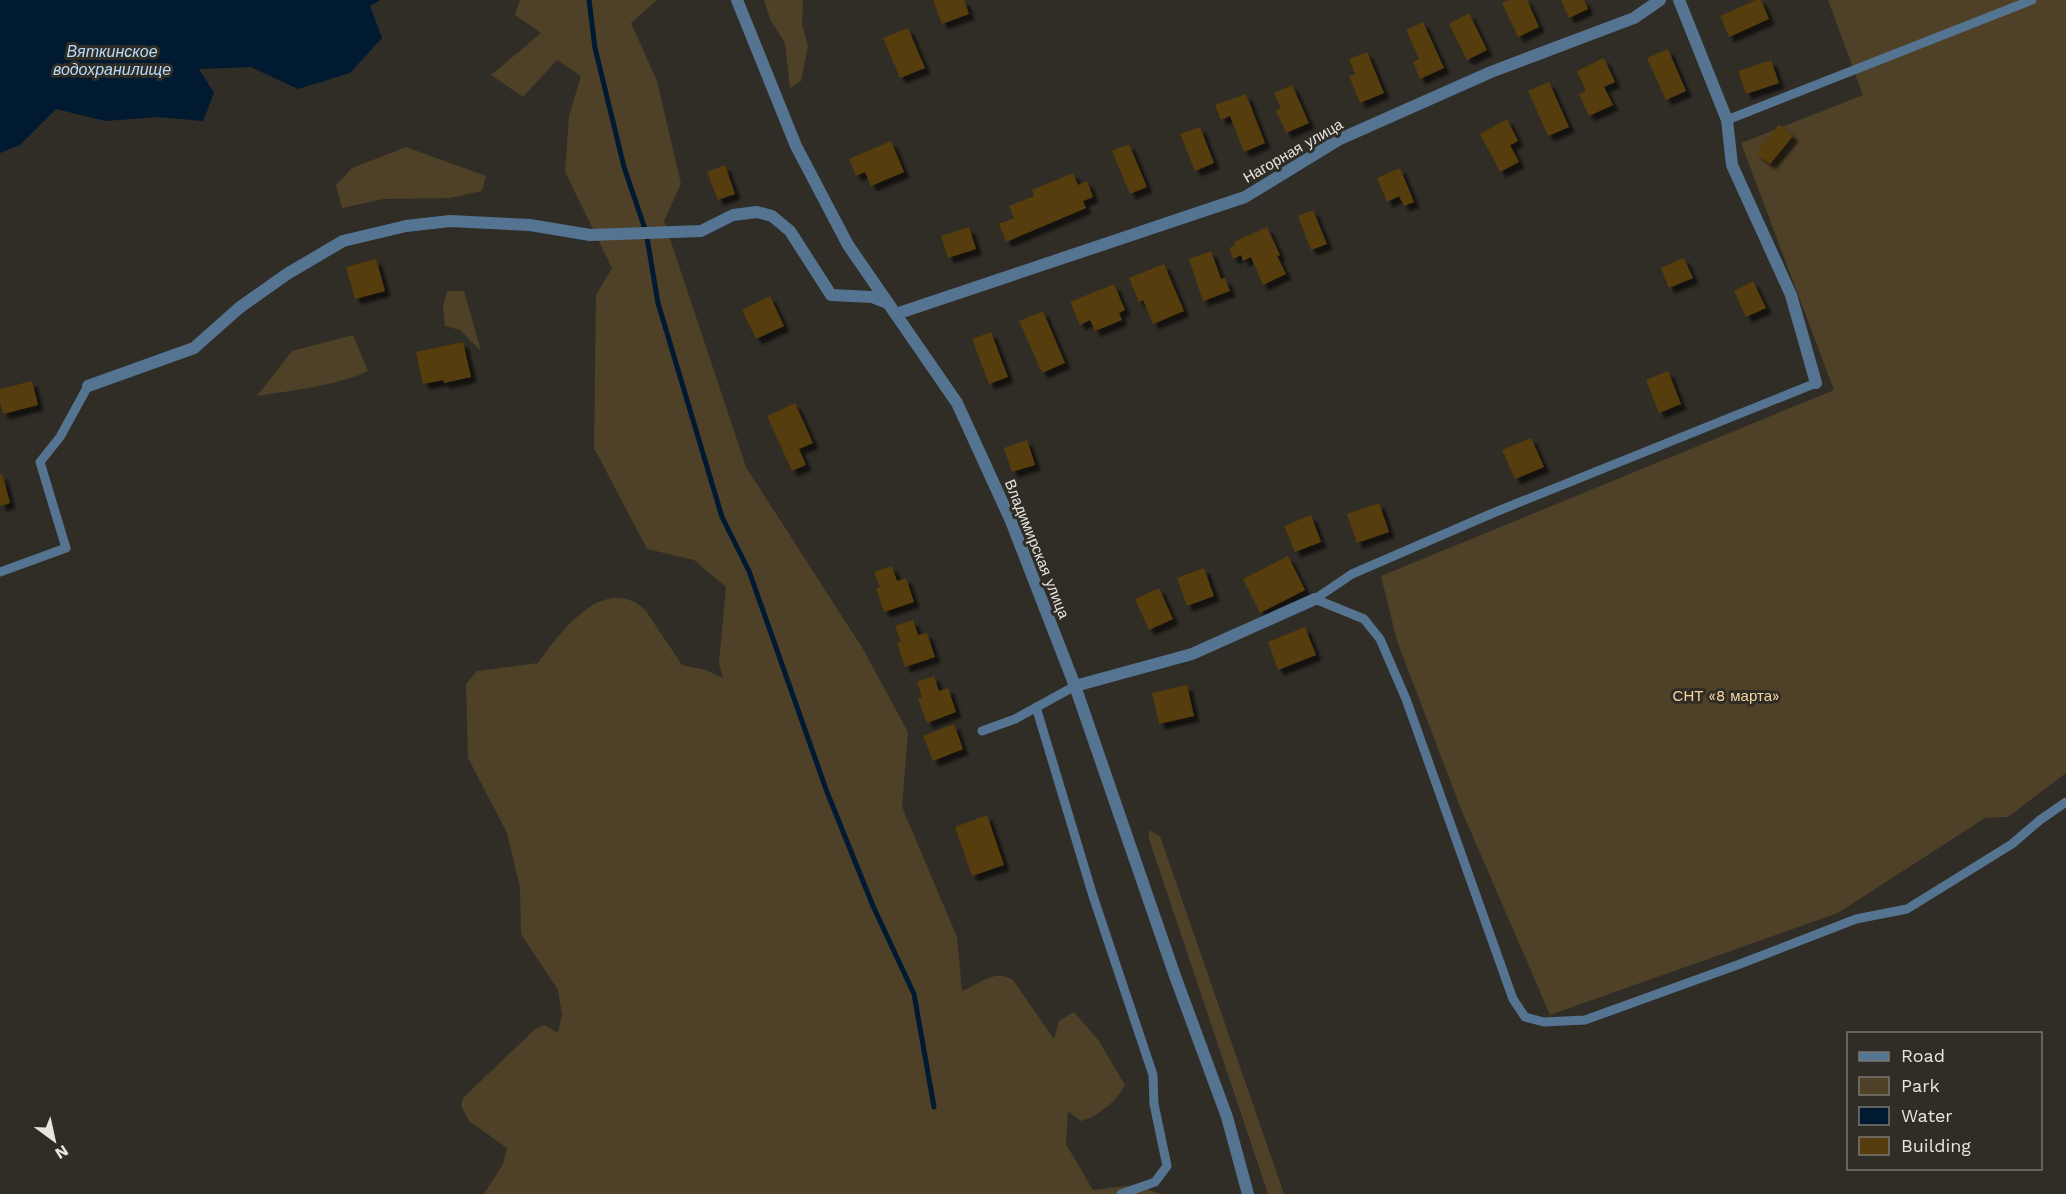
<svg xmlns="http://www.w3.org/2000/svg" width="2066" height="1194" viewBox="0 0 2066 1194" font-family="'Work Sans',sans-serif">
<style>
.green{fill:#4f4028}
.water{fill:#001a31}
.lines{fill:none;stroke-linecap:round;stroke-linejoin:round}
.stream{stroke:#001a31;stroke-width:5}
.building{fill:#553c0c;filter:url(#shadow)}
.service{stroke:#547491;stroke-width:9}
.minor{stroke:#547491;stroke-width:12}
.tertiary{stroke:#547491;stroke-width:12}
.labels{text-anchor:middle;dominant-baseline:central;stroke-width:6;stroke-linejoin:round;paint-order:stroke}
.street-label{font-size:15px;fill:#e8e5e1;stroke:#302c26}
.park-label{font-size:15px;fill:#f8d59f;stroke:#302c26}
.water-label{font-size:16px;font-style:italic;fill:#b5dafb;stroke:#302c26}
</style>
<defs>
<filter id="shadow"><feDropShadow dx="5.5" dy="5.5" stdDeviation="1.5" flood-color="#0009"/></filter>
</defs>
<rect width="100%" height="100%" fill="#302c26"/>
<path class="green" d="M 520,0 L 657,0 L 631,23 L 657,81 L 681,184 L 664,221 L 746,467 L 863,649 L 908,732 L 902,807 L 957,937 L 962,991 C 980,984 994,968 1013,980 L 1054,1039 L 1059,1021 L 1074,1012 L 1099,1041 L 1125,1085 C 1117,1101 1098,1117 1081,1121 L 1068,1111 L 1066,1144 L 1093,1190 L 1135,1185 L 1161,1194 L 484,1194 L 503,1164 L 507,1148 L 469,1121 L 461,1106 L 463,1098 L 534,1030 L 544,1025 L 558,1033 L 562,1015 L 558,990 L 521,934 L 520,888 L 507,833 L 468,758 L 466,684 L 477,671 L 538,663 C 559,633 603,574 643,608 C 647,611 650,618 654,623 C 663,637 673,651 682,665 L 706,670 L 723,678 L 719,664 L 726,587 L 694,560 L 647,549 L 594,448 L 596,295 L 612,268 L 565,172 L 569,116 L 581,76 L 557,60 L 523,97 L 491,75 L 541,33 L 515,15 Z
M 764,0 L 803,0 L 802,24 L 808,46 L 801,81 L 790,88 L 785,43 L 770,19 Z
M 1828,0 L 2066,0 L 2066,773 L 2008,817 L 1985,818 L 1838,913 L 1550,1015 L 1461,809 L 1397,641 L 1381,576 L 1834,390 L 1741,143 L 1863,95 Z
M 406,147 L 486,176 L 482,191 L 450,198 L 384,199 L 342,208 L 336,185 L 352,168 Z
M 447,291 L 464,291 L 481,351 L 460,330 L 445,326 L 443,307 Z
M 353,335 L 368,371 C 340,385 289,391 257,396 L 292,351 Z
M 1149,830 L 1160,836 L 1284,1194 L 1268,1194 L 1149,839 Z"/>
<path class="water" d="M 0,0 L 380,0 L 370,6 L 382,38 L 350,73 L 298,89 L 251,67 L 199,69 L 214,93 L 203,121 L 158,117 L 106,121 L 56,109 L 20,145 L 0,153 Z"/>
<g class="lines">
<path class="stream" d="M 589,0 L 595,48 L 624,167 L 646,232 L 658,303 L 722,517 L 749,571 L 827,792 L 873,906 L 914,994 L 934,1107"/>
</g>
<path class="building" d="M 933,0 L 964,0 L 969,14 L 942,24 Z
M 1509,0 L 1527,0 L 1539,27 L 1518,37 L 1502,3 Z
M 1561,0 L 1584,0 L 1588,9 L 1569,18 Z
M 1756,0 L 1761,0 L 1769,19 L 1729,37 L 1720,16 Z
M 1469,13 L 1487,50 L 1467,60 L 1449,24 Z
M 1423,22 L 1444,68 L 1420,79 L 1413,62 L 1419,59 L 1406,30 Z
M 908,28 L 925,68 L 900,78 L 883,38 Z
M 1668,49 L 1686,91 L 1666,100 L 1647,58 Z
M 1367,52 L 1384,93 L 1360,103 L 1349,76 L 1355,74 L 1349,59 Z
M 1604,58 L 1615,82 L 1604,87 L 1613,105 L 1589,116 L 1579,94 L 1586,91 L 1577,71 Z
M 1771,60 L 1779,83 L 1746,94 L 1738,71 Z
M 1549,82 L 1569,127 L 1548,136 L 1528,91 Z
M 1292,85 L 1309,123 L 1286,133 L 1276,111 L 1281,108 L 1274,93 Z
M 1246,94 L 1265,143 L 1244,152 L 1230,116 L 1221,120 L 1215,105 Z
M 1507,119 L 1518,141 L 1510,145 L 1519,162 L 1500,172 L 1480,134 Z
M 1779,124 L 1793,136 L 1770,164 L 1756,153 Z
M 1200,127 L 1214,163 L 1195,171 L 1180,134 Z
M 891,141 L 904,172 L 871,186 L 865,172 L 856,176 L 849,159 Z
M 1129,144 L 1147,187 L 1130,194 L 1112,151 Z
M 725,165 L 735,194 L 718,200 L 707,172 Z
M 1400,168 L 1414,202 L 1404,206 L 1399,196 L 1387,202 L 1377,178 Z
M 1073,173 L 1078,185 L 1087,181 L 1093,197 L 1083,201 L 1086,208 L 1006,242 L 999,224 L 1014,218 L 1009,206 L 1034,196 L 1032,190 Z
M 1313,210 L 1327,244 L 1311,250 L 1298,216 Z
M 969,227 L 976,249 L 948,258 L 941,236 Z
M 1267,227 L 1280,255 L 1277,256 L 1286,274 L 1263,285 L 1251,257 L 1243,261 L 1241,255 L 1233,259 L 1229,248 L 1236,245 L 1234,242 Z
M 1211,251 L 1221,279 L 1225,278 L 1230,291 L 1203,301 L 1189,259 Z
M 1684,258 L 1693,278 L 1669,288 L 1661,268 Z
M 376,259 L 385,291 L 355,299 L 346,267 Z
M 1164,264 L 1184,311 L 1153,324 L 1143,300 L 1139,302 L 1129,278 Z
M 1753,281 L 1766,308 L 1746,317 L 1734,291 Z
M 1114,284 L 1125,310 L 1119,313 L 1122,320 L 1095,331 L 1090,320 L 1080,325 L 1070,302 Z
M 770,296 L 784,326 L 756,339 L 742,310 Z
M 1043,311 L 1065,363 L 1042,373 L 1019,321 Z
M 991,332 L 1008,377 L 989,384 L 972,339 Z
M 463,342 L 471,377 L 444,383 L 443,380 L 423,384 L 416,352 Z
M 1668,371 L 1681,404 L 1659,413 L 1646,380 Z
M 32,381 L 38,405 L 3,414 L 0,402 L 0,389 Z
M 795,403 L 813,443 L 799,449 L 806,465 L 792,471 L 767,416 Z
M 1531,438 L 1544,467 L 1515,479 L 1502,450 Z
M 1027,440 L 1035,465 L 1012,472 L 1004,448 Z
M 2,474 L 10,503 L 0,506 L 0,475 Z
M 1379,503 L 1389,532 L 1357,543 L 1347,514 Z
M 1311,515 L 1321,542 L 1295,552 L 1284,526 Z
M 1288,556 L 1305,590 L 1260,613 L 1243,579 Z
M 892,566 L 897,581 L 906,578 L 914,602 L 884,612 L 876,588 L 880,587 L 874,572 Z
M 1204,568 L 1214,596 L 1187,606 L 1177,578 Z
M 1159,588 L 1173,619 L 1149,630 L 1135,599 Z
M 913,620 L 918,635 L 927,633 L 935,657 L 905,667 L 897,643 L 901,642 L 895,626 Z
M 1305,627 L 1316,655 L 1278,670 L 1268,642 Z
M 934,676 L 939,691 L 948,688 L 956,712 L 927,723 L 918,699 L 922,697 L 917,682 Z
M 1187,685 L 1194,716 L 1159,724 L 1152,693 Z
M 954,724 L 963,749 L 933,761 L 923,736 Z
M 987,815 L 1004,865 L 972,876 L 955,827 Z"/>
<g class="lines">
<path class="service" d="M 1727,120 L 2032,0
M 0,572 L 66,548 L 40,462 L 60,437 L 88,386
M 1315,599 L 1364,619 L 1380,639 L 1406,699 L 1513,999 L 1525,1017 L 1544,1022 L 1585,1020 L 1740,964 L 1856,919 L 1907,909 L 2012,844 L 2040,820 L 2066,802
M 1315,599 L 1352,574 L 1493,513 L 1816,383
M 1036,707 L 1093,896 L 1153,1075 L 1154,1104 L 1167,1166 L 1155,1182 L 1121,1194
M 982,731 L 1015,719 L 1075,686"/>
<path class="minor" d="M 1679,0 L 1727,120 L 1732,165 L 1791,295 L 1816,383
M 896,314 L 1245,197 L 1340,139 L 1491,72 L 1634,18 L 1660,0
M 88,386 L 194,348 L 239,308 L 287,274 L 343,241 L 406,226 L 450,221 L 530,225 L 590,235 L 701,231 L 733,215 L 757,212 L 772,216 L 790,231 L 831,295 L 872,297 L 887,303
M 1075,686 L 1192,654 L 1315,599"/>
<path class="tertiary" d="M 737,0 L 796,146 L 848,245 L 957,403 L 1011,521 L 1075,686 L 1175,976 L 1227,1117 L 1248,1194"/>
</g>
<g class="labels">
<g class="street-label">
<text transform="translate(1293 151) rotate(-30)">Нагорная улица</text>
<text transform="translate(1037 549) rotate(68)">Владимирская улица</text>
</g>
<g class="park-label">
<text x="1726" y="696">СНТ «8 марта»</text>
</g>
<g class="water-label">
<text x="112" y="51">Вяткинское<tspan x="112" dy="18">водохранилище</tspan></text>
</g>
</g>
<rect x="1847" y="1032" width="195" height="138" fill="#302c26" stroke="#7a7671" stroke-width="1.5"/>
<rect x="1859" y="1052" width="30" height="9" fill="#547491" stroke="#7a7671" stroke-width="1.5"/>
<text x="1901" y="1062" font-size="18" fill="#e8e5e1">Road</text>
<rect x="1859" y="1077" width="30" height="18" fill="#4f4028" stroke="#7a7671" stroke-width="1.5"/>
<text x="1901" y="1092" font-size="18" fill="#e8e5e1">Park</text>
<rect x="1859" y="1107" width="30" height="18" fill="#001a31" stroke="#7a7671" stroke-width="1.5"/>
<text x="1901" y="1122" font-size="18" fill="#e8e5e1">Water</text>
<rect x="1859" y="1137" width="30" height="18" fill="#553c0c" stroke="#7a7671" stroke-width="1.5"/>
<text x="1901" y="1152" font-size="18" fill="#e8e5e1">Building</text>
<g transform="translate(54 1140) rotate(147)" stroke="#302c26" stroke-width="4.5" paint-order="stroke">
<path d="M0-4.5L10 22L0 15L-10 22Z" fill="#e8e5e1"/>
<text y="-9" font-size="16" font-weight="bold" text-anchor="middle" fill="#e8e5e1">N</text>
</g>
</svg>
